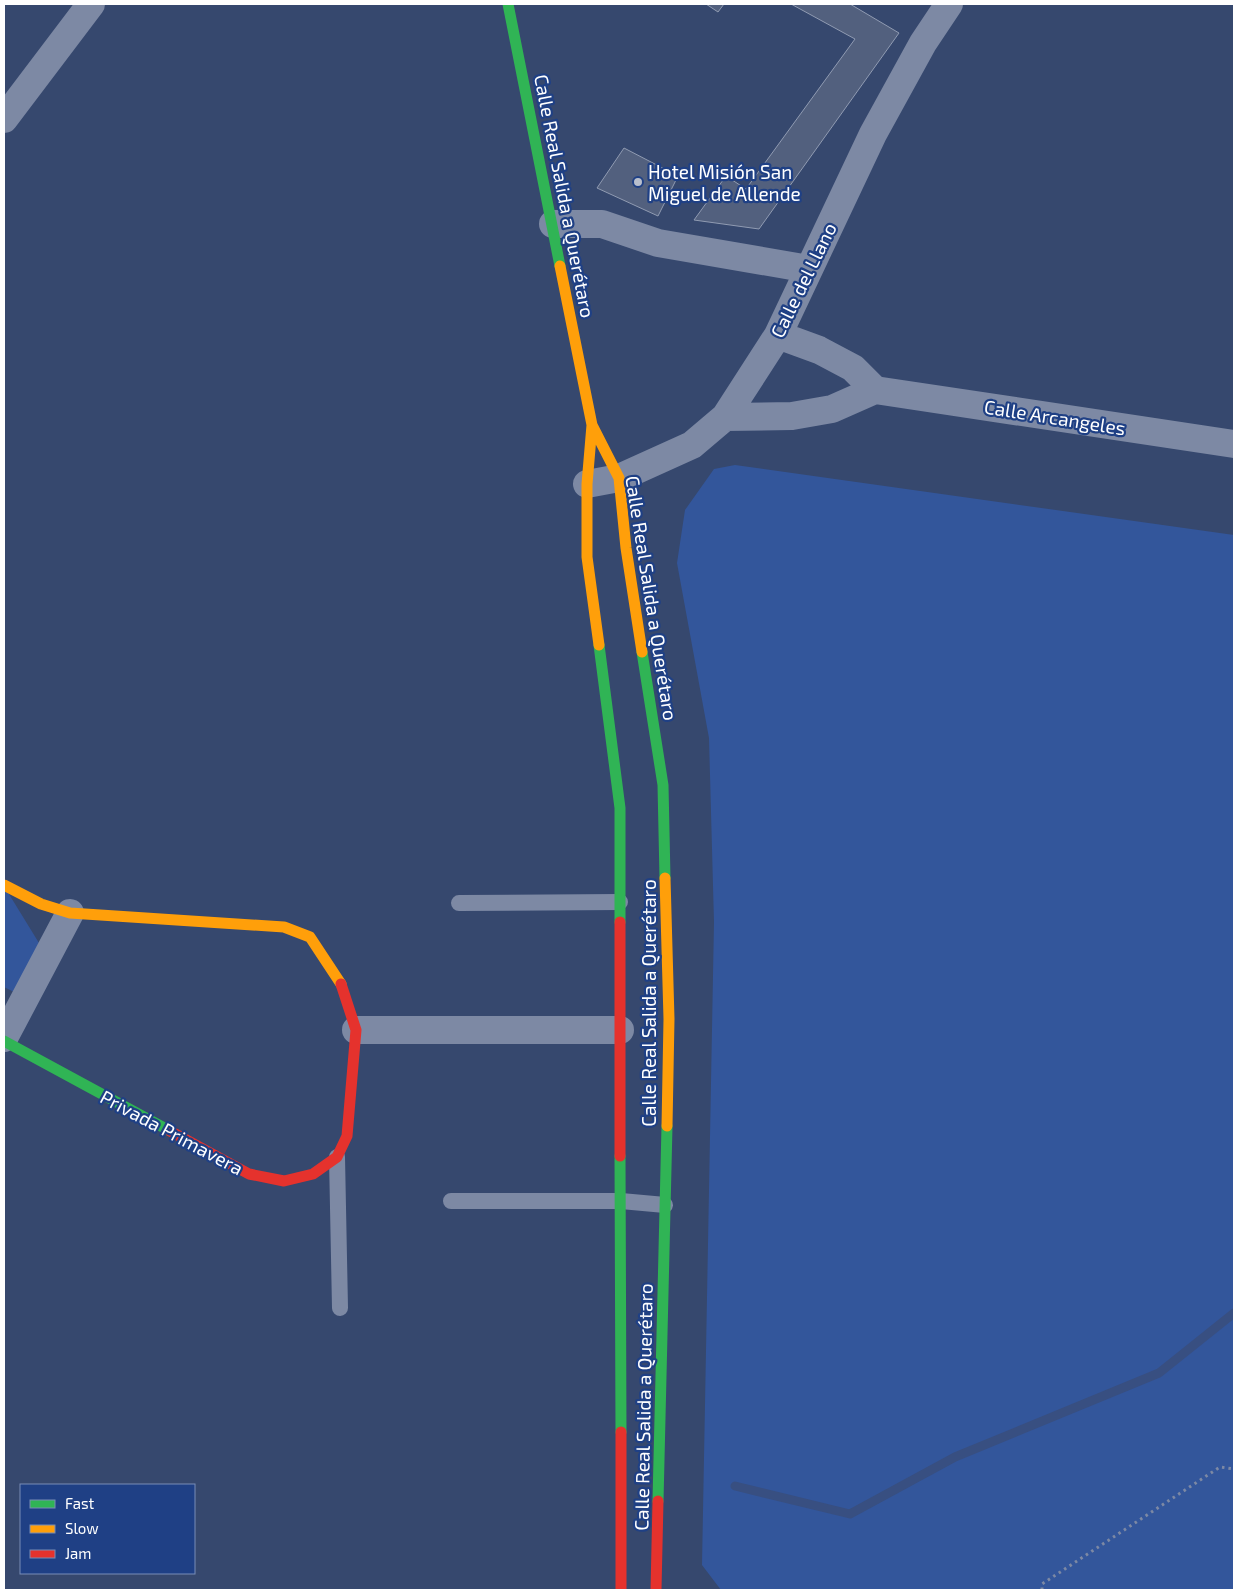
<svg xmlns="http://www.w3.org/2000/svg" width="1238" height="1594" viewBox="0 0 1238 1594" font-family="'Exo 2',sans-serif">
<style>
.green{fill:#33569b}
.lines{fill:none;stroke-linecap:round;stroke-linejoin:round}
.stream{stroke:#384f81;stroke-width:9}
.building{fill:#52607e;stroke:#909bb2}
.path{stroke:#7d89a4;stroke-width:3;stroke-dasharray:2.5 4;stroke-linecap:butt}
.lane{stroke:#7d89a4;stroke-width:16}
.street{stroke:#7d89a4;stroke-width:28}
.fast{stroke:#30b455;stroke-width:11}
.slow{stroke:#ff9f0a;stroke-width:11}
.jam{stroke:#e5322d;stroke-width:11}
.poi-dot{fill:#b9bfcc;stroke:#1f4085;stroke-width:2}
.labels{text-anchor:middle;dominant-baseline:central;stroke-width:4.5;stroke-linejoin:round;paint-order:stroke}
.poi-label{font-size:19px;fill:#fff;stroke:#1f4085;text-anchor:start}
.street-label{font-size:19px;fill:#fff;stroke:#1f4085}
</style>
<rect width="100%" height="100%" fill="#36486e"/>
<path class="green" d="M 735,465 L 1234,535 L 1234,1590 L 721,1590 L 702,1565 L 714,922 L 709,738 L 677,563 L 685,510 L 714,469 Z
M 4,886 L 39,943 L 14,992 L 4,987 Z"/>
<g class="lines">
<path class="stream" d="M 735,1486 L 850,1514 L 955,1457 L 1159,1373 L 1234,1313"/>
</g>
<path class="building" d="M 706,4 L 724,4 L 718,12 Z
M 791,4 L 850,4 L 899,33 L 759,229 L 694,220 L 726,176 L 746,189 L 855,39 Z
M 624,148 L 678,176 L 658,216 L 597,188 Z"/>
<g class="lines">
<path class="path" d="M 1042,1590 L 1042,1584 L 1220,1467 L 1234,1469"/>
<path class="lane" d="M 459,903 L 620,902
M 337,1157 L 340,1308
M 451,1201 L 621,1201 L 665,1205"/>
<path class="street" d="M 4,119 L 91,4
M 553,224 L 602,224 L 658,243 L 809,269
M 778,335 L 819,350 L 853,368 L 875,390
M 725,417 L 792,416 L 832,409 L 875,390 L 1234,444
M 587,484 L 619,478 L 692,445 L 725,417 L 778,335 L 873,134 L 923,43 L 949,4
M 356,1030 L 620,1030
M 4,1038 L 70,913"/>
<path class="fast" d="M 508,4 L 560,266
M 599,645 L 620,808 L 620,922
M 642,652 L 663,785 L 665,878
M 4,1041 L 170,1131
M 620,1156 L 621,1432
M 658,1501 L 667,1126"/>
<path class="slow" d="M 560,266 L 592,425 L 619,478 L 626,548 L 642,652
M 592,425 L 587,484 L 587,557 L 599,645
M 665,878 L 669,1019 L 667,1126
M 4,885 L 41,904 L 70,913 L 284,927 L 310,937 L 341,984"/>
<path class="jam" d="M 620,922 L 620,1156
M 170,1131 L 249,1174 L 284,1181 L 313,1174 L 337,1157 L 347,1136 L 356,1030 L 341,984
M 621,1432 L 621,1590
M 656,1590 L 658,1501"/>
</g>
<circle class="poi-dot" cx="638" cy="182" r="5"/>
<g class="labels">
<g class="poi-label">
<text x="648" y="171">Hotel Misión San<tspan x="648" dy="22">Miguel de Allende</tspan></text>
</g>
<g class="street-label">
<text transform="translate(565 196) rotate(79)">Calle Real Salida a Querétaro</text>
<text transform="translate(803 280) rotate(-64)">Calle del Llano</text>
<text transform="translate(1055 417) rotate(9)">Calle Arcangeles</text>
<text transform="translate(652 598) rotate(81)">Calle Real Salida a Querétaro</text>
<text transform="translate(648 1003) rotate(-90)">Calle Real Salida a Querétaro</text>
<text transform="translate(172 1132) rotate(28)">Privada Primavera</text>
<text transform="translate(643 1407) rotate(-89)">Calle Real Salida a Querétaro</text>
</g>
</g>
<rect width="1238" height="1594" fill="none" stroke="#ffffff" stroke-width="10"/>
<rect x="20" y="1484" width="175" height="90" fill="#1f4085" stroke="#798cb6"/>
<rect x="30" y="1500" width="25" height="8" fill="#30b455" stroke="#798cb6"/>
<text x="65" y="1509" font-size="15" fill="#ffffff">Fast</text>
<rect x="30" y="1525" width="25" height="8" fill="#ff9f0a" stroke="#798cb6"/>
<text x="65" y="1534" font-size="15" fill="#ffffff">Slow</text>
<rect x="30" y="1550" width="25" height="8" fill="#e5322d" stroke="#798cb6"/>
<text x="65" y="1559" font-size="15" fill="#ffffff">Jam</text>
</svg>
